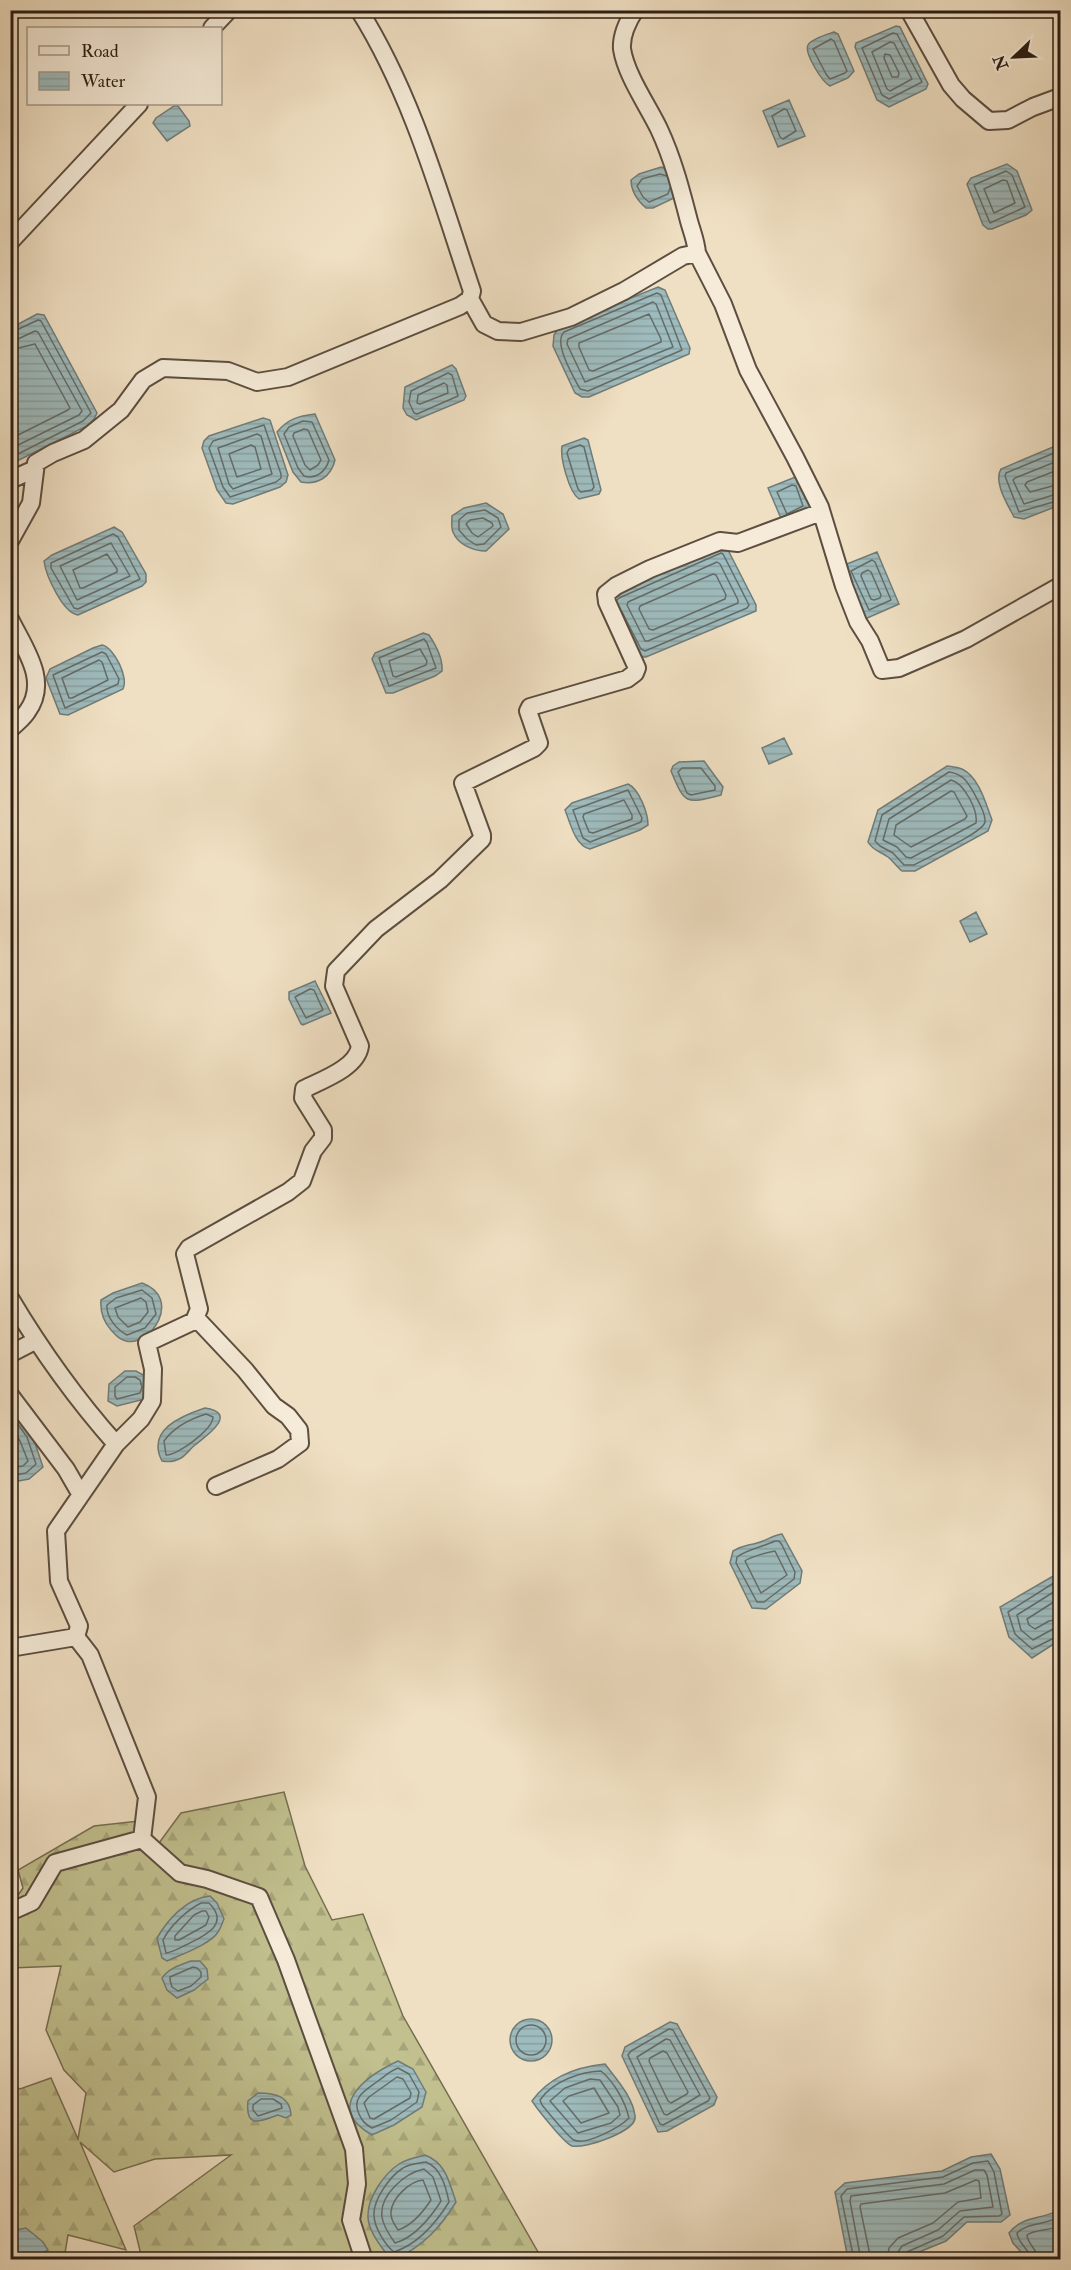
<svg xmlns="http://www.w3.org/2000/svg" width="1071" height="2270" viewBox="0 0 1071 2270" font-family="'IM FELL Double Pica',serif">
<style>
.forest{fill:url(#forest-firs);stroke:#766e51;stroke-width:1.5}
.water{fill:url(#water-rules);stroke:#707c79;stroke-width:1.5}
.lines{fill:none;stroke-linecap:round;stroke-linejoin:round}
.shore{stroke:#646c68;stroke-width:1.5}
.minor-casing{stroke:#5c4e40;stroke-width:20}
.minor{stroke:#f5ebd8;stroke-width:16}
</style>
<defs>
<pattern id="forest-firs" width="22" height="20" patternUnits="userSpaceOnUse" patternTransform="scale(1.5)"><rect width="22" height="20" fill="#c1c08e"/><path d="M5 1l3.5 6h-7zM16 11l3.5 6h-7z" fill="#a6a57a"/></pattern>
<pattern id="water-rules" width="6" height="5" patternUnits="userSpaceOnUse" patternTransform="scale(1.5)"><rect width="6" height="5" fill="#9ebbbd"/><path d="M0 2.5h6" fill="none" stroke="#88a0a2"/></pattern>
</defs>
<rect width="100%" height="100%" fill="#f0e0c3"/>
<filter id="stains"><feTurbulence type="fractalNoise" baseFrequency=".00333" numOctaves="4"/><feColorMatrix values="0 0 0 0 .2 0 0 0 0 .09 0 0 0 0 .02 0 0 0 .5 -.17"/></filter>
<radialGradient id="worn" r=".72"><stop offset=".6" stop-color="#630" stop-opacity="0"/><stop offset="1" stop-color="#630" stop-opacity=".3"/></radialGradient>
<path class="forest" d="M 284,1792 L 305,1866 L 332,1920 L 363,1914 L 403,2016 L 542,2259 L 142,2259 L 134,2226 L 231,2155 L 155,2159 L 114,2172 L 80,2142 L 126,2250 L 68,2235 L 64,2259 L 11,2259 L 11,2085 L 20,2089 L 51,2078 L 78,2139 L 86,2093 L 64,2070 L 46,2030 L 61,1966 L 11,1968 L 11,1905 L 23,1888 L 18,1870 L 94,1826 L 139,1821 L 159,1843 L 181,1813 Z"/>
<path class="water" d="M 896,26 L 900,27 L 928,84 L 926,89 L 889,107 L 877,100 L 855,47 L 856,43 Z
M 834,32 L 838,34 L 854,71 L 848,78 L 830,86 C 822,82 804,53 808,45 C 811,39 828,34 834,32 Z
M 789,100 L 805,136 L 778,147 L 763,111 Z
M 174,106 L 178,106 L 189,121 L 190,126 L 167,141 L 153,123 L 156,118 Z
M 1007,164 L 1017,171 L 1032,210 L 1026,215 L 992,229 L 988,229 L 983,225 L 967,184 L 971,178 Z
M 661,167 L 668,169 L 676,191 L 674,198 L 653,208 L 646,208 C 638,201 631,192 631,180 L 639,174 Z
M 658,287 L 665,290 L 690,348 L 689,354 L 589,397 L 582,397 L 575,393 L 553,346 L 554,335 L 559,327 Z
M 37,314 L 44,315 L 97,413 L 94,419 L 87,426 L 11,464 L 11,328 Z
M 452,365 L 456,369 L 466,396 L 464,400 L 416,420 L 407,415 L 403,408 L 405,387 Z
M 315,414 L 335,460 C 331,477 318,485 301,482 L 293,472 L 277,432 C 288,419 298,416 315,414 Z
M 263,418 L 270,420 L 288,475 L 286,482 L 280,487 L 233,504 L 226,503 L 217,490 L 202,448 L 204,441 L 209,436 Z
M 584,438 L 588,440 L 601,490 L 599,494 L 579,499 C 569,492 560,458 562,446 Z
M 1053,447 L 1060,447 L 1060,505 L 1024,519 L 1014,517 C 1008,505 993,482 1001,469 Z
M 798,476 L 812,510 L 783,523 L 768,488 Z
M 486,503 L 503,514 L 509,529 L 486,551 C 474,551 458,545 453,532 C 451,528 452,520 452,516 L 464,508 Z
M 114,527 L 122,532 L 146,574 L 146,582 L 142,586 L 78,615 C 63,613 46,576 44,561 L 52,555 Z
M 726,546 L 756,605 L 756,611 L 646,657 L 639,657 L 611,603 L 613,593 L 718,547 Z
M 877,552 L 899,604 L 865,619 L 842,566 Z
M 423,633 L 429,635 C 435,644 443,659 442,671 L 435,676 L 393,693 L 386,693 L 372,659 L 375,653 Z
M 102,645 C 114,647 129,678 123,689 L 68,715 L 60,714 L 46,678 L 50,669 L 93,648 Z
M 784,738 L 792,754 L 769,764 L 762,748 Z
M 704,761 L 723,787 L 721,795 C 686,804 685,805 671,771 L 673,766 L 679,762 Z
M 947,766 C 952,767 958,767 962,769 C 979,777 986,804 992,820 L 988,831 L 915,871 L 902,871 C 897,867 893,861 888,857 C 880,851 873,851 868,842 L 878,810 Z
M 628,784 C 639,789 648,813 648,825 L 640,830 L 590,849 C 575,846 570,822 565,810 L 572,803 Z
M 976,912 L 987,934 L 970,942 L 960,921 Z
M 315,981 L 331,1013 L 303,1025 L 301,1024 L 289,999 L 289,992 Z
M 142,1283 C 183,1298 151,1347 126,1341 C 119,1340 115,1334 111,1330 C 103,1321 100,1312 101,1300 L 113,1293 Z
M 125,1371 L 136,1371 L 145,1376 L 145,1399 L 117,1406 L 108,1401 L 109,1384 Z
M 10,1405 L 32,1434 L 43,1467 L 29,1479 L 13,1482 L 10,1481 Z
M 205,1408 C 240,1413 205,1437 195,1445 C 190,1449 186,1455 181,1458 C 176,1461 168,1462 162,1461 C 146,1430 181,1416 205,1408 Z
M 782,1534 L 802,1571 L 800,1583 L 766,1609 L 752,1608 L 730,1563 L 733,1551 C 744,1545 746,1546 757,1543 C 766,1541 773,1535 782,1534 Z
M 1060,1572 L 1060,1640 L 1032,1658 L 1009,1637 L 1000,1607 Z
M 210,1896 L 217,1903 L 224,1919 C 222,1923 221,1928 218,1932 C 211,1944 180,1955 167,1961 L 162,1958 L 157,1938 C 168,1919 187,1898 210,1896 Z
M 191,1961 L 200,1961 L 207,1969 L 208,1979 L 194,1990 L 177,1998 L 167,1990 L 162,1978 C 169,1968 180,1965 191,1961 Z
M510 2040a21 21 0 1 1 42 0a21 21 0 1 1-42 0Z
M 670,2022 L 677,2024 L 717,2097 L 714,2105 L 667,2131 L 658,2132 L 622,2056 L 625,2047 Z
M 398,2061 L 413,2069 L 426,2092 L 422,2107 L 394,2125 L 372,2135 C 323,2107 366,2076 398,2061 Z
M 605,2064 C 616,2079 633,2097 635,2116 C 638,2131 585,2149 572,2146 C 564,2143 538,2110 532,2101 C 549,2077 576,2067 605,2064 Z
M 258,2093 C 275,2093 290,2096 291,2115 L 286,2118 L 278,2115 C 261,2121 245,2130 248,2101 Z
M 991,2154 L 1000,2169 L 1010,2215 L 1001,2222 L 967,2222 L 946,2241 L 902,2259 L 848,2259 L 835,2192 L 845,2183 L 942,2171 L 971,2157 Z
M 425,2155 C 446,2163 449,2182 456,2202 C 440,2228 424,2245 396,2259 L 388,2256 C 380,2245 367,2229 368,2215 C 368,2197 384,2174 399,2164 C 406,2159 417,2157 425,2155 Z
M 1060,2209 L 1060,2259 L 1027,2259 L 1013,2243 L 1009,2233 C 1024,2214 1042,2221 1060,2209 Z
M 26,2228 L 43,2242 L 48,2250 L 32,2259 L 11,2259 L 11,2231 Z"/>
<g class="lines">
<path class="shore" d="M 893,33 L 897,34 L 922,82 L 889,99 L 882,95 L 862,48 Z
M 831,39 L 834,41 L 847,71 L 845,73 L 830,79 L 826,74 L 813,49 Z
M 890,42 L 894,43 L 912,79 L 890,91 L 887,89 L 872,52 Z
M 885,54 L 890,55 L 899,73 L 898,77 L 892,77 L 884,58 Z
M 784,109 L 787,110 L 796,131 L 783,139 L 780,137 L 772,116 Z
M 1006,171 L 1012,175 L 1025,207 L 990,223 L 974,185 Z
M 667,176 L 660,174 L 642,179 L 637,186 L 643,197 L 649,202 L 668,194 L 670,188
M 1003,180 L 1007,181 L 1015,203 L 994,213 L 984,189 Z
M 657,293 L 661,295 L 682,350 L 588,391 L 580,389 C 573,376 553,343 564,332 Z
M 653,302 L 656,304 L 673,347 L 585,382 L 567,344 L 568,339 Z
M 649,314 L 661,339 L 661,342 L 593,371 L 589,370 L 579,347 L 579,343 Z
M 10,333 L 38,320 L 41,321 L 91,413 L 83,421 L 10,458
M 10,341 L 18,339 L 35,331 L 38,332 L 82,411 L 79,415 L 10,449
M 10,350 L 35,344 L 70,408 L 68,410 L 10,439
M 448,373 L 452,375 L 458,396 L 417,414 L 414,413 L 409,402 L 411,391 Z
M 444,383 L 447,385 L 448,393 L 420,404 L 417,403 L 418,395 Z
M 303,421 L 312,422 L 329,460 C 326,471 316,480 304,476 L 298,468 L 284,434 L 289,427 Z
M 264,425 L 281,474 L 281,478 L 276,482 L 230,497 L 223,487 L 209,448 L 213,441 Z
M 304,429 L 308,430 L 321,460 L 318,465 L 310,470 L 305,465 L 293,436 L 294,433 Z
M 257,434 L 261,436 L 272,474 L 233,489 L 229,484 L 218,448 Z
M 251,445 L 255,447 L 261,469 L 237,477 L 229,454 Z
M 580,445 L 584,447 L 594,487 L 592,490 L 581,492 L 578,489 L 567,453 L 569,449 Z
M 1060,452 L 1054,453 L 1006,473 L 1005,476 L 1019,512 L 1060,500
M 1060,460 L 1015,478 L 1013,480 L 1024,504 L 1060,493
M 1060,469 L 1027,482 L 1025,485 L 1030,492 L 1060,484
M 792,485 L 796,486 L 803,506 L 787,514 L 777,492 Z
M 485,510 L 498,518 L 501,527 L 484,544 L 476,545 L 467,539 L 459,530 L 459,520 L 467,513 Z
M 483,518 L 492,523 L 493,526 L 478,537 L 472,533 L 466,524 L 470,520 Z
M 113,534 L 118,537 L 140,579 L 78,609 L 74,608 L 51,568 L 51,563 Z
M 111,543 L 130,576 L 77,600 L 60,566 Z
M 107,554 L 117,569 L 117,572 L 83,588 L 80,588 L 73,570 Z
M 872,560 L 875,562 L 891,600 L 869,610 L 851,571 Z
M 717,562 L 720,564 L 738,600 L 738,603 L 648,641 L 645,641 L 627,605 L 628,602 Z
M 868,570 L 871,572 L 881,595 L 880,598 L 874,600 L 871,599 L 861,576 L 862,573 Z
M 713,574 L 716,575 L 726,595 L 725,599 L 653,630 L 649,629 L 639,609 L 640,606 Z
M 617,600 L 619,598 L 721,553 L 723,554 L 749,605 L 747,608 L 645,651 L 641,649 L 622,612
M 424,639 L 427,643 L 436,668 L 389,686 L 379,658 Z
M 420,649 L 427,661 L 426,665 L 396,677 L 393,676 L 389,661 Z
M 102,652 L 106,654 L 119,679 L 118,684 L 65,708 L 53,675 Z
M 99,660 L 102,662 L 108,680 L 72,698 L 69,698 L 62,678 Z
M 682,768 L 701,768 L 715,786 L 715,790 L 691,795 L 687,793 L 678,772 Z
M 949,772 C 964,774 968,783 975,795 C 979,802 986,814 985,822 C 983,833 926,858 914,865 L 904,865 L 893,853 L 880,846 L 875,841 L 882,815 Z
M 951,780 C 964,783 978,810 976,823 L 911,858 L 906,857 L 897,847 L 883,840 L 889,819 Z
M 628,790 L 642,818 L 641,822 L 590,842 L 583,838 L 573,810 Z
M 951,791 L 954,792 L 967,816 L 965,819 L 911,847 L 894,835 L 896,825 Z
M 624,800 L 632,815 L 632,819 L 593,833 L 589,832 L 583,817 L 584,814 Z
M 310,989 L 314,990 L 323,1010 L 306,1018 L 295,997 Z
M 142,1290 L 152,1298 L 156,1314 L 145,1328 L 127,1335 C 117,1330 106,1317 107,1305 L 116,1298 Z
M 141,1298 L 146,1302 L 148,1312 L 140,1322 L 128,1327 L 118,1317 L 115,1308 Z
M 127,1377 L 135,1377 L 140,1380 L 142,1387 L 140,1393 L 117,1399 L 115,1396 L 115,1387 Z
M 10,1413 L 27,1437 L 36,1464 L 26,1473 L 10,1476
M 206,1414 L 213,1417 C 213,1429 177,1456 166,1455 L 164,1441 C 174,1427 190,1419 206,1414 Z
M 10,1425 L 20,1441 L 28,1461 L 23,1466 L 10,1468
M 775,1541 L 779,1541 L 782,1545 L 795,1572 L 794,1579 L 764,1602 L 757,1602 L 736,1563 L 737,1557 C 747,1549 763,1547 775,1541 Z
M 775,1551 L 787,1575 L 761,1593 L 745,1561 C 750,1557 768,1552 775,1551 Z
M 1060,1579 L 1008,1612 L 1015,1634 L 1032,1649 L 1060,1635
M 1060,1588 L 1017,1615 L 1021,1630 L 1033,1640 L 1053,1629 L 1060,1628
M 1060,1598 L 1027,1619 L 1029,1625 L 1035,1629 L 1049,1621 L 1060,1619
M 201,1903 L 209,1903 C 230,1924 206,1935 188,1944 C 181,1947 174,1952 166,1953 L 163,1940 C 170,1926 187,1910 201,1903 Z
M 202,1911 L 206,1911 L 209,1917 L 206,1925 L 179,1940 L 175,1940 L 175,1936 L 194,1915 Z
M 193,1967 L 197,1968 L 201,1972 L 201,1977 L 191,1986 L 178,1991 L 172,1987 L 170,1980 L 170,1977 Z
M516 2040a15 15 0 1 1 30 0a15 15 0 1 1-30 0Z
M 669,2029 L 673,2030 L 710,2098 L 708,2101 L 663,2125 L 660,2124 L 628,2055 L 631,2051 Z
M 666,2039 L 670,2040 L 700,2095 L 667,2115 L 664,2114 L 637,2057 Z
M 663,2051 L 667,2053 L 688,2092 L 687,2094 L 671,2103 L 668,2101 L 649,2061 L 650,2058 Z
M 398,2068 L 409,2074 L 419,2092 L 417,2102 L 391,2120 L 372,2128 C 365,2124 362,2121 359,2114 C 351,2097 366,2090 378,2081 C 385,2076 390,2071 398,2068 Z
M 601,2071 C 614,2082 625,2101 629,2118 C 620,2127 586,2146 574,2140 C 568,2137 548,2112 542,2105 L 540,2100 C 553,2081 580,2072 601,2071 Z
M 397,2077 L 403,2079 L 411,2093 L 410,2098 L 374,2119 L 370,2118 L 364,2103 L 369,2097 Z
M 590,2079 L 600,2080 L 618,2107 L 620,2115 L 611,2123 L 578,2133 L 550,2101 L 565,2088 Z
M 594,2088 L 609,2113 L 581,2123 L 563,2101 L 569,2096 Z
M 261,2099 L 273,2099 L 281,2104 L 282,2108 L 258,2116 L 253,2110 L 253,2105 Z
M 426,2162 C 441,2168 446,2187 449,2202 C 436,2223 418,2244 394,2252 C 385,2245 374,2227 374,2215 C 373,2200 390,2176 403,2168 C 409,2164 419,2163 426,2162 Z
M 424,2169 L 433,2177 L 441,2201 C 431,2217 414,2238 395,2243 C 390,2236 383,2226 382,2217 C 379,2195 405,2173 424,2169 Z
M 423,2180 L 431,2200 C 423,2212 411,2226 398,2230 C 395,2225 390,2219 391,2212 C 392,2198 410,2181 423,2180 Z
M 854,2260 L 841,2196 L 847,2189 L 943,2177 L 973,2163 L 988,2161 L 994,2172 L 1002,2214 L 999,2216 L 964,2217 L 943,2236 L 907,2252 L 904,2260
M 861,2260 L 850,2201 L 851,2196 L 944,2184 L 975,2170 L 984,2170 L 987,2175 L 993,2207 L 960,2211 L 938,2230 L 902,2246 L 898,2252 L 896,2260
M 871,2260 L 860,2207 L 861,2204 L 945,2193 L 976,2180 L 979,2181 L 981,2198 L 958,2202 L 933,2223 L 898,2238 L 889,2248 L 887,2260
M 1031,2260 C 1030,2249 1018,2244 1017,2233 C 1030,2221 1046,2226 1060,2216
M 1038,2260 C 1038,2249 1027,2244 1027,2235 C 1037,2228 1050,2232 1060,2225"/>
<defs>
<path id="minor" d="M 635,10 C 628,21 621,36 622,49 C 626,75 648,106 659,129 C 673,159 681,190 689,221 C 692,232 696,241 697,253
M 909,10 L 951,85 L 963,99 L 989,121 L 1008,120 L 1033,107 L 1060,97
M 212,28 L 229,10
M 10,242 L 139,104
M 470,299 L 484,324 L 498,331 L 521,332 L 571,317 L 624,291 L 683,256 L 697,253 L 723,304 L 748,370 L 795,457 L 820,507 L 844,586 L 858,622 L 870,641 L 882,670 L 899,668 L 966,639 L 1060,586
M 10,480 L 35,469
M 10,541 L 31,503 L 36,463 L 53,453 L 84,440 L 121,410 L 143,380 L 163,368 L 228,371 L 257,382 L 288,377 L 460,306 L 470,299 L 472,291 C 440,196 413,96 359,10
M 10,619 C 24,648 50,681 27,712 C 23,718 16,724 10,729
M 10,1298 C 41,1350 76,1399 116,1444
M 196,1318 L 245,1370 L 274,1406 L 288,1416 L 299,1430 L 300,1443 L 278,1459 L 216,1486
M 10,1354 L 35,1341
M 10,1395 L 66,1469 L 81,1495
M 10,1648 L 76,1637
M 142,1839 L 180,1873 L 207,1879 L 259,1897 L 286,1960 L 354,2149 L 357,2184 L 351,2220 L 364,2260
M 10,1912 L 32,1902 L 55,1863 L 142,1839 L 147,1797 L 90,1655 L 76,1637 L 79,1626 L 59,1581 L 56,1531 L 116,1444 L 141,1419 L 152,1401 L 153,1369 L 147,1343 L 194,1321 L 199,1309 L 185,1254 L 189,1248 L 288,1192 L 302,1181 L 313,1151 L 323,1138 L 323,1130 L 303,1098 L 304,1089 C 322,1080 357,1068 360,1046 L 334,986 L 336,971 L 376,929 L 440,880 L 482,839 L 482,835 L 463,783 L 534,748 L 539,743 L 528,711 L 530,707 L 627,679 L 635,673 L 637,668 L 607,602 L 606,594 L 616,586 L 650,569 L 720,541 L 738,543 L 821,512"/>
</defs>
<use href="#minor" class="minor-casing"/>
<use href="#minor" class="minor"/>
</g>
<rect width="1071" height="2270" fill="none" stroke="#f0e0c3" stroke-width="36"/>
<rect x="12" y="12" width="1047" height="2246" fill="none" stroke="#2b1d14" stroke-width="3"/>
<rect x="18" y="18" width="1035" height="2234" fill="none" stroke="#2b1d14" stroke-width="1.5"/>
<rect x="27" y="27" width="195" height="78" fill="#f5ebd8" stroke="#a4998a" stroke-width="1.5"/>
<rect x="39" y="46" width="30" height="9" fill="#f5ebd8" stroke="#a4998a" stroke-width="1.5"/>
<text x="81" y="57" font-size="18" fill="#2b1d14">Road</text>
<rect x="39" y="72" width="30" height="18" fill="url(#water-rules)" stroke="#a4998a" stroke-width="1.5"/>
<text x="81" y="87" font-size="18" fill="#2b1d14">Water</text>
<g transform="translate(1014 57) rotate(247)" stroke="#f5ebd8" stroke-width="4.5" paint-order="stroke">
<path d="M0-4.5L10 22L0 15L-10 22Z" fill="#2b1d14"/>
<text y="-9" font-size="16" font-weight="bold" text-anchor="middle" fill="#2b1d14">N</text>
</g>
<rect width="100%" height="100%" filter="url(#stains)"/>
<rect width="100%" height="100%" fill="url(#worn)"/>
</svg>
